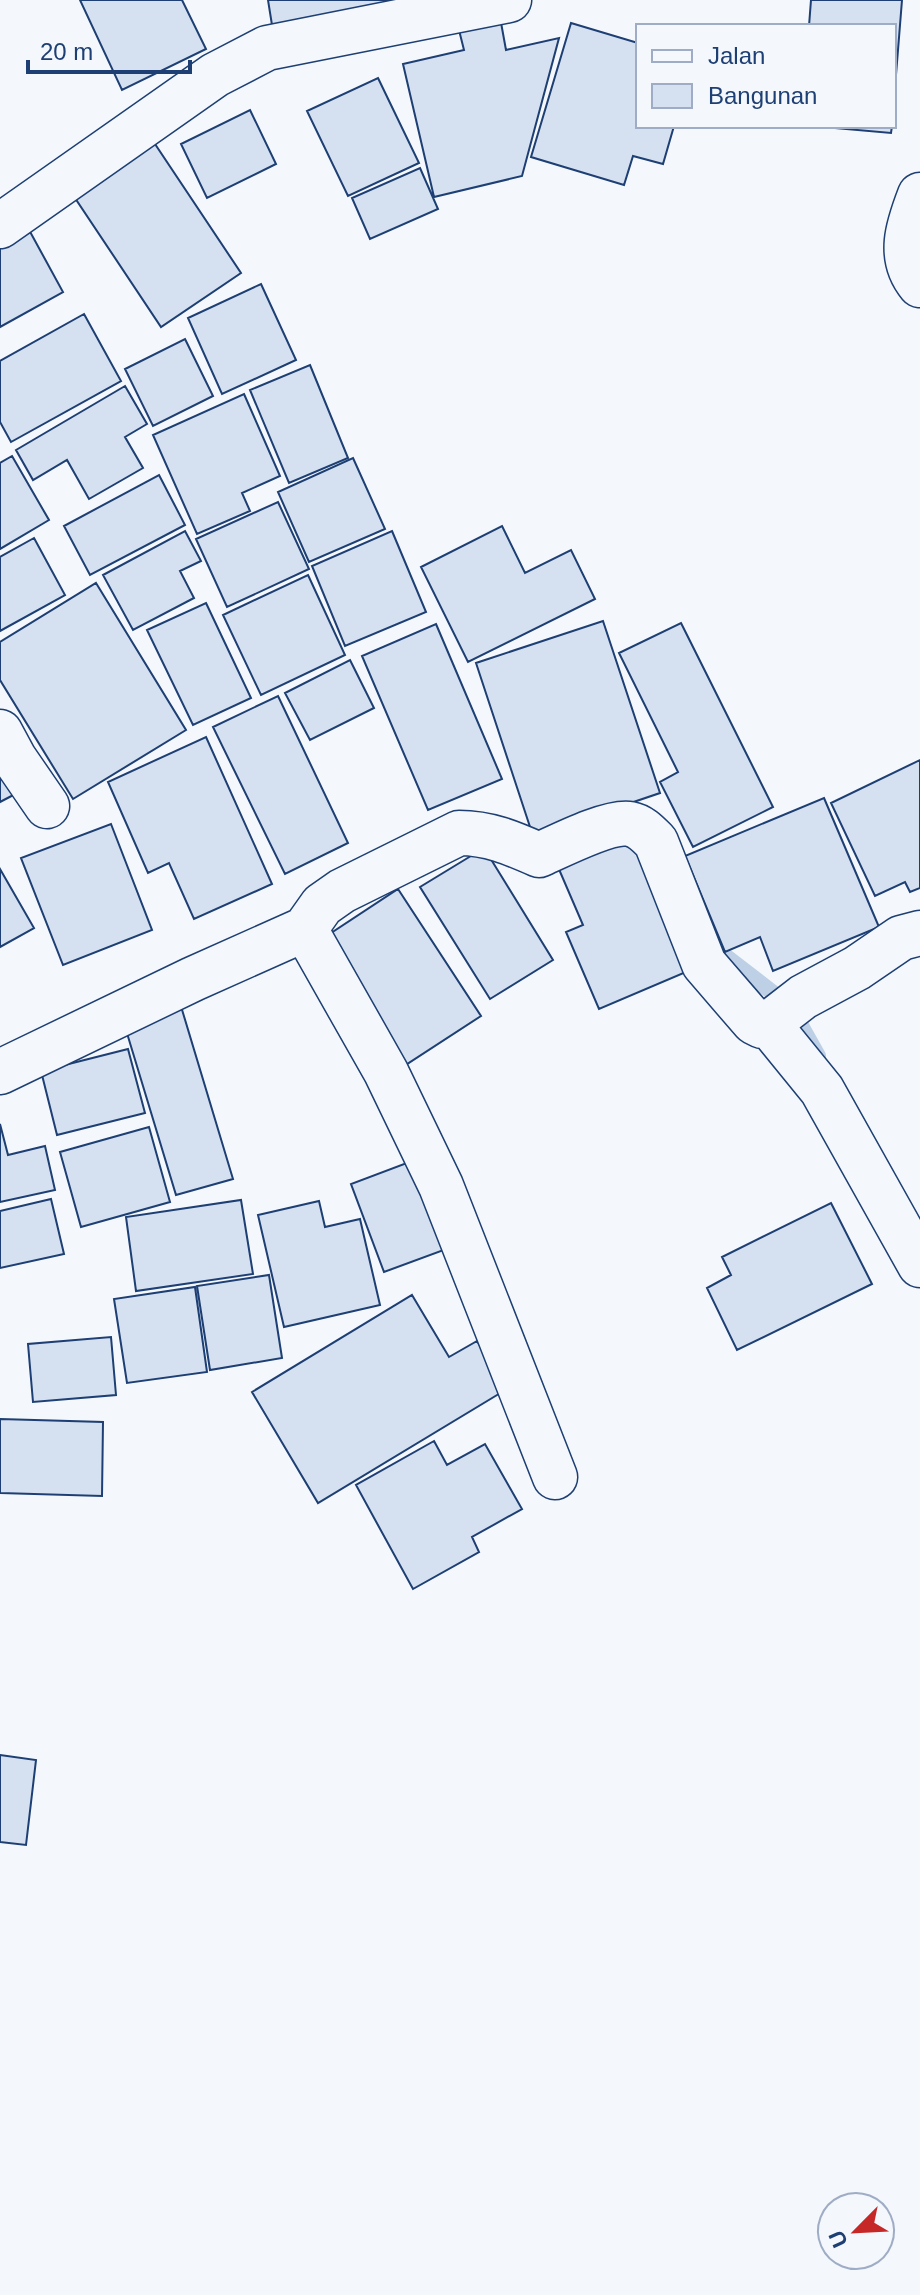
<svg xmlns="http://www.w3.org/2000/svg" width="920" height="2295" viewBox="0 0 920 2295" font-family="Helvetica,sans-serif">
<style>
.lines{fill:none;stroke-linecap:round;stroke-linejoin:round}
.stream{stroke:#bed0e5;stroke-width:16}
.building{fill:#d5e0f0;stroke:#1d3f73;stroke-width:2}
.minor-casing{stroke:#1d3f73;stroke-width:47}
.minor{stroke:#f4f7fb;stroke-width:44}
</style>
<rect width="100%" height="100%" fill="#f4f7fb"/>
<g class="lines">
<path class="stream" d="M 711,945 L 790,1006 L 818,1056"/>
</g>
<path class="building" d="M 80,0 L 182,0 L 206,49 L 122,90 Z
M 268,0 L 387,0 L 389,7 L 272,25 Z
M 811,0 L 902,0 L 894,100 L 894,26 L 809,26 Z
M 500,17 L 506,50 L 559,38 L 522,176 L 434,197 L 403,64 L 464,50 L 458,26 Z
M 571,23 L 638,43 L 638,126 L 674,126 L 663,164 L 633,156 L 624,185 L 531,157 Z
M 378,78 L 419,163 L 348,196 L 307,111 Z
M 250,110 L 276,164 L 207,198 L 181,144 Z
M 812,126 L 892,126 L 891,133 Z
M 153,141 L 241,273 L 161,327 L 73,195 Z
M 420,168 L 438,209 L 370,239 L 352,198 Z
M 28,228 L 63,292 L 0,327 L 0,243 Z
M 261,284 L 296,360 L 222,394 L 188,318 Z
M 84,314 L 121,381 L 11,442 L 0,422 L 0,361 Z
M 185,339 L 213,396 L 153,426 L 125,369 Z
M 310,365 L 348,458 L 289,483 L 250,390 Z
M 125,386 L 147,424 L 125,437 L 143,468 L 89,499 L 67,460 L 33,480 L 16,450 Z
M 244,394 L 280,476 L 242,493 L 250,511 L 197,534 L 153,435 Z
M 12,456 L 49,520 L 0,549 L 0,463 Z
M 353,458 L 385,529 L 309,562 L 278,492 Z
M 159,475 L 185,525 L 90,575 L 64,526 Z
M 278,502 L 309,569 L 227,607 L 196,539 Z
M 502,526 L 525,573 L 571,550 L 595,599 L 468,662 L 421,567 Z
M 185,531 L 201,561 L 180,571 L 194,598 L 133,630 L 103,575 Z
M 392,531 L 426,612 L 345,646 L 312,566 Z
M 34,538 L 65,595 L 0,631 L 0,557 Z
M 308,575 L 345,655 L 261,695 L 223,615 Z
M 96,583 L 186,730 L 73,799 L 0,680 L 0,642 Z
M 206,603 L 251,698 L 193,725 L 147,630 Z
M 603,621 L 660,793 L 533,836 L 476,663 Z
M 681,623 L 773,807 L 693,847 L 660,782 L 678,772 L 619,653 Z
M 436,624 L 502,779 L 428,810 L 362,656 Z
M 350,660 L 374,708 L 310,740 L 285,693 Z
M 278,696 L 348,843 L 285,874 L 213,727 Z
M 206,737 L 272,884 L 194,919 L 169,863 L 148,873 L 108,782 Z
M 0,745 L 23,790 L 0,802 Z
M 920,760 L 920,888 L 910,892 L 905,882 L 875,896 L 831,803 Z
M 824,798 L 879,927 L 773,971 L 760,937 L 725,952 L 685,856 Z
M 111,824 L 152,930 L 63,965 L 21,858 Z
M 630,836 L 686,972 L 599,1009 L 566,932 L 583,925 L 558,867 Z
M 484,848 L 553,960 L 490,999 L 420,887 Z
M 0,869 L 34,928 L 0,947 Z
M 398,889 L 481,1016 L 404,1066 L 322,939 Z
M 180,1003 L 233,1179 L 176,1195 L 123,1020 Z
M 128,1049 L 145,1113 L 57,1135 L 41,1071 Z
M 0,1124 L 8,1155 L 45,1146 L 55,1190 L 0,1202 Z
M 149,1127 L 170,1202 L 81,1227 L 60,1152 Z
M 420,1158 L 452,1247 L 384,1272 L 351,1184 Z
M 51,1199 L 64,1254 L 0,1268 L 0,1211 Z
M 241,1200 L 253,1274 L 136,1291 L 126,1217 Z
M 319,1201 L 325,1227 L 360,1219 L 380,1305 L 284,1327 L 258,1215 Z
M 831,1203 L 872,1284 L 737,1350 L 707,1288 L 731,1275 L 722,1257 Z
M 269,1275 L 282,1358 L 210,1370 L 197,1286 Z
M 195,1287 L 207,1372 L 127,1383 L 114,1299 Z
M 412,1295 L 449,1357 L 477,1341 L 507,1389 L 318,1503 L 252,1392 Z
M 111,1337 L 116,1395 L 33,1402 L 28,1344 Z
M 0,1419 L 103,1422 L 102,1496 L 0,1493 Z
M 434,1441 L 447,1465 L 485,1444 L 522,1509 L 472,1537 L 479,1552 L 413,1589 L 356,1485 Z
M 0,1755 L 36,1760 L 26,1845 L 0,1842 Z"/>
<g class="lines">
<defs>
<path id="minor" d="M 920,195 C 908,226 897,257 920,285
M 0,226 L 215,75 L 267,48 L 509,0
M 0,732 L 14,758 L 47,806
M 305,929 L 386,1072 L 441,1186 L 555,1477
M 770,1026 L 822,1090 L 920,1265
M 0,1072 L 193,979 L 305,929 L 322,905 L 342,891 L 459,833 C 489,833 512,843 539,855 C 559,846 610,820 630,824 C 641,826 648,834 656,842 L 704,964 L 754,1022 L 762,1026 L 770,1026 L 776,1018 L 803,997 L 857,968 L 901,938 L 920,933"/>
</defs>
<use href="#minor" class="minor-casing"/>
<use href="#minor" class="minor"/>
</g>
<rect x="636" y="24" width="260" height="104" fill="#f4f7fb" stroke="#9eadc5" stroke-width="2"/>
<rect x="652" y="50" width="40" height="12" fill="#f4f7fb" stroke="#9eadc5" stroke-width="2"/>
<text x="708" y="64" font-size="24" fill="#1d3f73">Jalan</text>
<rect x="652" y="84" width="40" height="24" fill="#d5e0f0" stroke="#9eadc5" stroke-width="2"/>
<text x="708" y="104" font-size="24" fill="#1d3f73">Bangunan</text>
<g transform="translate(856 2231) rotate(246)"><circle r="38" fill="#f4f7fb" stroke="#9eadc5" stroke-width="2"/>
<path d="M0-6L14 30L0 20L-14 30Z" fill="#c62828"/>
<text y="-12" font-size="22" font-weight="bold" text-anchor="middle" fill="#1d3f73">U</text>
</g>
<path d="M28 60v12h162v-12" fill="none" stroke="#1d3f73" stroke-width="4"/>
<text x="40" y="60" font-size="24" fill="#1d3f73" stroke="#f4f7fb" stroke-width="6" paint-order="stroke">20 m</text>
</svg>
